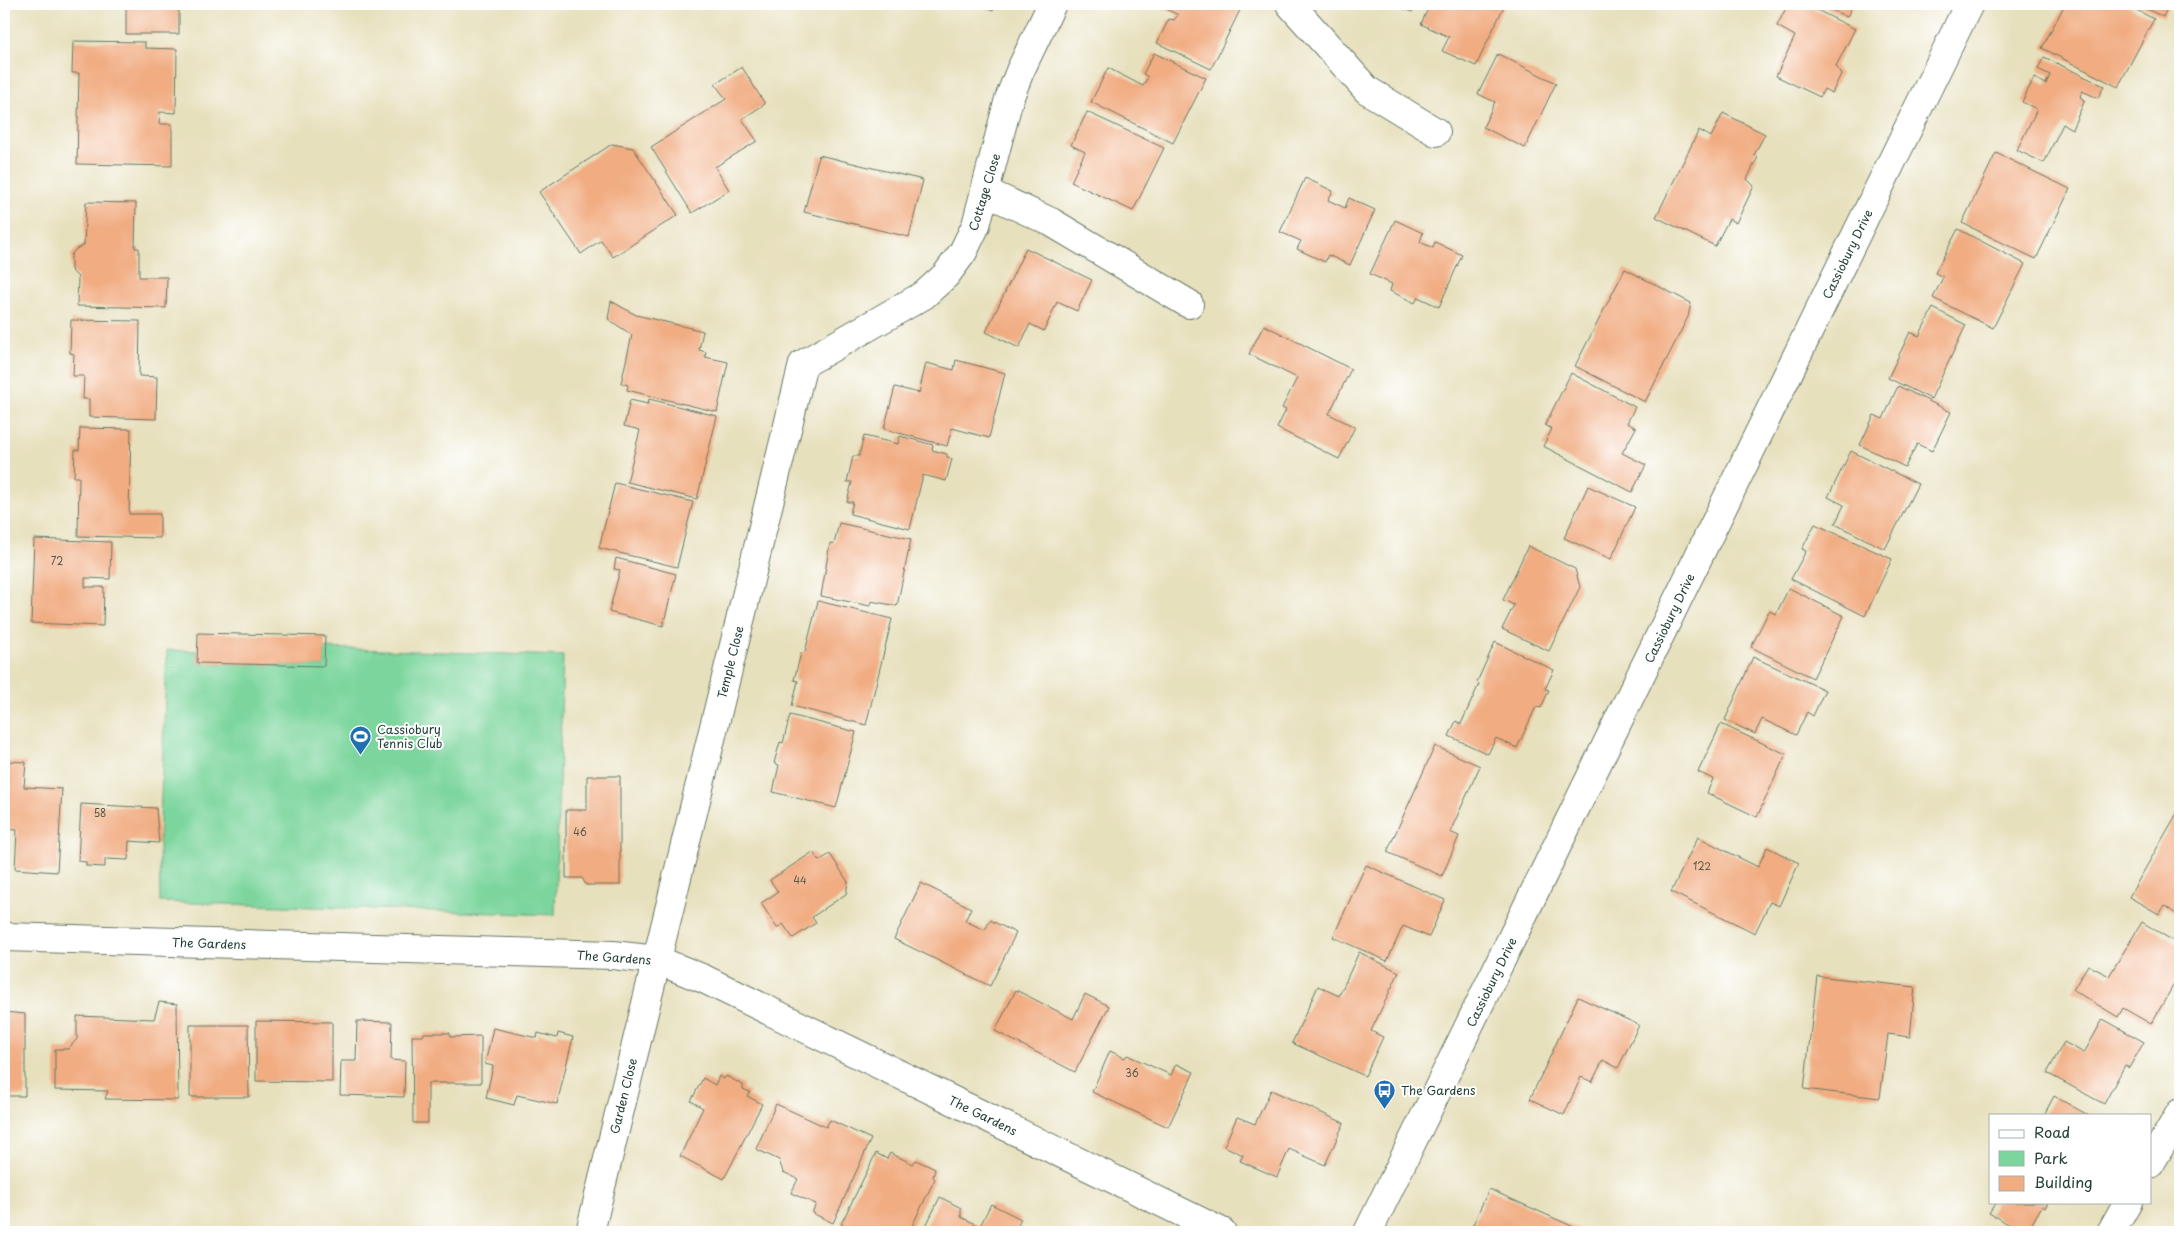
<svg xmlns="http://www.w3.org/2000/svg" width="2184" height="1236" viewBox="0 0 2184 1236" font-family="'Playpen Sans',sans-serif">
<style>
.green{fill:#7cd59c;stroke:#4e8968}
.building{fill:#f1ac81}
.lines{fill:none;stroke-linecap:round;stroke-linejoin:round}
.minor-casing{stroke:#657664;stroke-width:30}
.minor{stroke:#fff;stroke-width:28}
.labels{text-anchor:middle;dominant-baseline:central;stroke-width:4;stroke-linejoin:round;paint-order:stroke}
.number-label{font-size:10px;fill:#545947}
.street-label{font-size:12px;fill:#1f3d34;stroke:#fff}
.poi-label{font-size:12px;fill:#1f3d34;stroke:#fff;text-anchor:start}
</style>
<rect width="100%" height="100%" fill="#fff"/>
<filter id="ink" filterUnits="userSpaceOnUse"><feTurbulence type="fractalNoise" baseFrequency=".02" numOctaves="2"/><feDisplacementMap in="SourceGraphic" scale="10" xChannelSelector="R" yChannelSelector="G"/><feConvolveMatrix kernelMatrix="1 2 1 2 8 2 1 2 1" color-interpolation-filters="sRGB"/></filter>
<filter id="wash" filterUnits="userSpaceOnUse"><feTurbulence type="fractalNoise" baseFrequency=".0096" numOctaves="4" result="noise"/><feDisplacementMap in="SourceGraphic" scale="20" xChannelSelector="R" yChannelSelector="G"/><feGaussianBlur stdDeviation="1.12" result="paint"/><feColorMatrix in="noise" values="0 0 0 0 0 0 0 0 0 0 0 0 0 0 0 0 0 1.4 0 .05"/><feComposite in="paint" operator="in"/></filter>
<g filter="url(#wash)">
<rect width="100%" height="100%" fill="#e7e0bd"/>
<path class="green" d="M 324,648 L 563,656 L 555,915 L 160,902 L 159,843 L 167,650 L 197,651 L 197,663 L 324,666 Z"/>
<g id="blocks">
<path class="building" d="M 126,4 L 179,4 L 179,34 L 126,34 Z
M 978,4 L 996,4 L 993,11 Z
M 1156,4 L 1243,4 L 1211,69 L 1157,43 L 1169,19 L 1174,20 L 1178,15 Z
M 1393,4 L 1416,4 L 1412,12 Z
M 1430,4 L 1505,4 L 1476,66 L 1442,51 L 1449,37 L 1421,24 Z
M 1788,4 L 1805,4 L 1855,29 L 1836,66 L 1841,74 L 1832,93 L 1824,89 L 1820,97 L 1776,76 L 1795,36 L 1777,26 Z
M 1819,4 L 1853,4 L 1847,17 Z
M 2065,4 L 2125,4 L 2154,19 L 2118,87 L 2042,48 Z
M 2137,4 L 2169,4 L 2163,17 Z
M 73,41 L 145,42 L 145,48 L 177,49 L 176,113 L 160,112 L 159,124 L 172,124 L 172,166 L 77,164 L 79,73 L 72,73 Z
M 1154,53 L 1206,78 L 1173,143 L 1091,102 L 1108,68 L 1143,86 L 1148,77 L 1143,74 Z
M 1498,54 L 1556,83 L 1525,148 L 1483,127 L 1495,102 L 1478,94 Z
M 2044,57 L 2104,86 L 2098,98 L 2082,91 L 2080,97 L 2085,100 L 2072,129 L 2063,124 L 2044,163 L 2017,150 L 2037,109 L 2022,102 L 2034,78 L 2046,84 L 2050,75 L 2038,69 Z
M 742,67 L 765,104 L 742,119 L 757,141 L 715,167 L 729,190 L 692,213 L 651,147 L 726,99 L 715,84 Z
M 1087,112 L 1164,148 L 1133,211 L 1071,182 L 1085,152 L 1071,145 Z
M 1723,113 L 1765,134 L 1754,155 L 1758,157 L 1747,179 L 1754,186 L 1736,223 L 1729,219 L 1715,246 L 1656,217 L 1699,130 L 1711,137 Z
M 612,144 L 633,148 L 678,215 L 613,257 L 601,240 L 581,254 L 539,192 Z
M 1996,153 L 2070,189 L 2036,259 L 1962,223 Z
M 819,155 L 923,180 L 909,237 L 804,212 Z
M 1305,178 L 1333,191 L 1328,200 L 1345,208 L 1349,198 L 1375,210 L 1350,265 L 1328,255 L 1325,262 L 1297,249 L 1301,241 L 1280,232 Z
M 86,202 L 136,203 L 135,248 L 139,248 L 139,277 L 167,277 L 166,308 L 77,306 L 78,277 L 71,270 L 71,255 L 76,249 L 84,245 Z
M 1395,220 L 1423,233 L 1420,242 L 1433,248 L 1435,242 L 1462,255 L 1439,307 L 1418,297 L 1415,303 L 1390,291 L 1392,284 L 1370,274 Z
M 1958,229 L 2025,264 L 1993,328 L 1933,298 L 1943,277 L 1935,273 Z
M 1026,248 L 1092,280 L 1077,311 L 1057,302 L 1044,331 L 1030,324 L 1019,348 L 986,332 Z
M 1625,269 L 1691,303 L 1688,317 L 1645,402 L 1575,366 Z
M 611,301 L 636,315 L 703,331 L 699,350 L 706,352 L 705,357 L 728,362 L 717,412 L 627,390 L 628,385 L 621,383 L 632,335 L 608,319 Z
M 1933,308 L 1966,325 L 1931,399 L 1888,378 L 1910,332 L 1919,336 Z
M 71,320 L 140,321 L 139,376 L 157,377 L 156,419 L 89,417 L 89,399 L 83,399 L 84,376 L 73,376 L 74,354 L 70,353 Z
M 1264,325 L 1351,369 L 1329,414 L 1355,427 L 1339,459 L 1277,428 L 1286,410 L 1282,408 L 1297,378 L 1249,354 Z
M 956,360 L 1005,373 L 989,438 L 952,428 L 947,446 L 884,429 L 895,387 L 919,393 L 926,363 L 954,370 Z
M 1571,373 L 1635,407 L 1627,423 L 1636,428 L 1622,453 L 1646,465 L 1632,492 L 1543,446 L 1552,429 L 1545,425 Z
M 1898,386 L 1951,412 L 1932,451 L 1917,444 L 1905,467 L 1860,445 L 1874,415 L 1883,419 Z
M 649,399 L 717,416 L 697,499 L 627,482 L 640,430 L 624,426 L 630,400 L 648,404 Z
M 80,428 L 131,429 L 129,514 L 160,514 L 160,538 L 78,536 L 79,477 L 74,477 L 75,450 L 79,450 Z
M 864,436 L 898,444 L 900,436 L 933,445 L 932,450 L 947,454 L 947,457 L 952,459 L 946,481 L 923,475 L 910,529 L 850,514 L 853,502 L 847,502 L 852,482 L 847,482 L 853,456 L 859,456 Z
M 1851,451 L 1918,484 L 1885,549 L 1835,524 L 1844,505 L 1828,497 Z
M 615,483 L 693,502 L 677,567 L 599,548 Z
M 1588,486 L 1635,507 L 1611,559 L 1564,538 Z
M 839,523 L 911,539 L 897,606 L 871,601 L 870,606 L 821,596 L 830,543 L 834,544 Z
M 1815,524 L 1892,559 L 1865,616 L 1791,579 L 1806,551 L 1802,549 Z
M 34,539 L 111,542 L 110,579 L 85,578 L 85,587 L 104,587 L 103,626 L 31,623 Z
M 1528,546 L 1575,569 L 1580,587 L 1549,651 L 1502,629 L 1514,605 L 1503,600 Z
M 616,558 L 676,574 L 663,626 L 609,612 L 620,570 L 614,569 Z
M 1789,588 L 1844,616 L 1813,678 L 1751,647 L 1769,611 L 1776,614 Z
M 818,601 L 892,619 L 866,725 L 792,706 L 798,681 L 794,680 L 801,653 L 805,652 Z
M 198,633 L 325,636 L 324,666 L 197,663 Z
M 1495,642 L 1554,670 L 1545,689 L 1549,690 L 1541,708 L 1536,707 L 1517,748 L 1496,738 L 1488,754 L 1449,736 L 1456,721 L 1461,724 L 1479,684 L 1477,682 Z
M 1753,657 L 1825,690 L 1813,716 L 1807,712 L 1796,735 L 1762,719 L 1755,734 L 1725,720 Z
M 790,715 L 856,732 L 836,808 L 773,792 L 779,765 L 774,763 L 780,742 L 783,743 Z
M 1721,724 L 1786,754 L 1757,817 L 1707,793 L 1713,779 L 1698,772 Z
M 1435,746 L 1480,766 L 1450,832 L 1459,836 L 1442,876 L 1387,852 Z
M 4,761 L 26,762 L 24,787 L 62,789 L 57,872 L 15,869 L 17,830 L 4,829 Z
M 587,776 L 620,776 L 620,885 L 586,885 L 582,878 L 566,878 L 566,810 L 587,810 Z
M 81,804 L 156,808 L 159,843 L 129,841 L 128,860 L 105,859 L 105,867 L 86,866 L 86,862 L 78,861 Z
M 2176,815 L 2180,818 L 2180,917 L 2165,906 L 2159,914 L 2129,897 Z
M 1698,837 L 1758,867 L 1767,847 L 1799,863 L 1779,906 L 1770,902 L 1755,933 L 1671,892 Z
M 813,852 L 819,861 L 830,854 L 848,882 L 846,894 L 812,917 L 816,923 L 793,938 L 783,924 L 777,928 L 761,903 L 778,892 L 770,880 Z
M 1366,865 L 1445,900 L 1429,937 L 1403,926 L 1387,961 L 1333,937 Z
M 921,883 L 971,908 L 965,921 L 985,930 L 990,920 L 1016,933 L 990,986 L 894,939 Z
M 2142,922 L 2180,945 L 2180,974 L 2151,1024 L 2123,1008 L 2118,1017 L 2073,990 L 2088,965 L 2109,976 Z
M 1359,952 L 1399,972 L 1371,1031 L 1383,1037 L 1365,1076 L 1292,1043 L 1318,986 L 1339,996 Z
M 1817,976 L 1915,987 L 1910,1037 L 1888,1034 L 1880,1098 L 1804,1089 Z
M 1016,990 L 1073,1019 L 1085,994 L 1109,1006 L 1075,1072 L 995,1031 Z
M 1578,997 L 1639,1025 L 1618,1068 L 1603,1060 L 1592,1082 L 1581,1077 L 1564,1115 L 1530,1099 Z
M 159,1002 L 177,1004 L 178,1100 L 105,1099 L 108,1091 L 55,1090 L 55,1049 L 68,1049 L 77,1039 L 77,1016 L 154,1019 Z
M 4,1012 L 25,1014 L 25,1096 L 4,1096 Z
M 2103,1019 L 2144,1042 L 2129,1068 L 2125,1065 L 2104,1104 L 2047,1073 L 2064,1042 L 2084,1053 Z
M 256,1021 L 332,1022 L 332,1082 L 256,1081 Z
M 357,1021 L 392,1022 L 391,1060 L 405,1061 L 404,1097 L 340,1095 L 341,1061 L 356,1061 Z
M 190,1025 L 248,1025 L 249,1097 L 190,1097 Z
M 493,1028 L 537,1038 L 538,1033 L 557,1038 L 558,1033 L 573,1037 L 557,1104 L 517,1095 L 514,1105 L 486,1098 L 493,1066 L 485,1064 Z
M 424,1033 L 450,1033 L 450,1037 L 481,1036 L 481,1083 L 428,1083 L 428,1123 L 413,1123 L 412,1036 L 423,1036 Z
M 1110,1051 L 1125,1058 L 1127,1055 L 1171,1075 L 1176,1064 L 1194,1072 L 1168,1127 L 1092,1092 Z
M 719,1076 L 724,1079 L 726,1076 L 743,1085 L 743,1089 L 750,1092 L 747,1096 L 762,1104 L 724,1179 L 680,1156 L 703,1108 L 691,1101 L 703,1078 L 715,1085 Z
M 1271,1090 L 1344,1123 L 1325,1165 L 1289,1149 L 1277,1177 L 1240,1161 L 1243,1155 L 1224,1146 L 1237,1117 L 1255,1124 Z
M 2054,1096 L 2088,1115 L 2044,1115 Z
M 776,1104 L 826,1127 L 830,1120 L 871,1139 L 833,1223 L 812,1213 L 816,1204 L 791,1193 L 798,1179 L 783,1172 L 779,1160 L 756,1149 Z
M 876,1153 L 887,1159 L 890,1153 L 913,1164 L 916,1160 L 935,1169 L 933,1177 L 935,1179 L 909,1232 L 857,1232 L 841,1224 Z
M 1489,1189 L 1585,1232 L 1479,1232 L 1471,1229 Z
M 940,1197 L 961,1208 L 961,1217 L 980,1226 L 991,1204 L 1021,1219 L 1015,1232 L 923,1232 Z
M 1996,1202 L 2048,1202 L 2045,1208 L 2042,1206 L 2027,1232 L 2022,1232 L 1989,1213 Z"/>
</g>
</g>
<g filter="url(#ink)">
<use href="#blocks" fill-opacity="0" stroke="#657664" stroke-width="1"/>
<g class="lines">
<defs>
<path id="minor" d="M 1290,4 L 1367,90 L 1436,132
M 986,192 L 1051,222 L 1189,304
M 4,937 L 613,955 L 657,960 L 704,979 L 1222,1232
M 2150,1164 L 2180,1113
M 590,1232 L 803,364 L 924,295 L 946,275 L 963,252 L 976,225 L 1009,99 L 1020,71 L 1052,4
M 1368,1232 L 1969,4
M 2111,1232 L 2128,1202"/>
</defs>
<use href="#minor" class="minor-casing"/>
<use href="#minor" class="minor"/>
</g>
</g>
<defs>
<symbol id="stadium-pin" viewBox="-11 -11 22 30"><path d="M0 17L-7.5 6A9.5 9.5 0 1 1 7.5 6Z" fill="#1f6fb2" stroke="#fff"/><path d="M0-5a6.5 5 0 1 0 0 10a6.5 5 0 1 0 0-10ZM-3.5-1.8h7v3.6h-7Z" fill="#fff"/></symbol>
<symbol id="bus-pin" viewBox="-11 -11 22 30"><path d="M0 17L-7.5 6A9.5 9.5 0 1 1 7.5 6Z" fill="#1f6fb2" stroke="#fff"/><path d="M-5-6H5V4H4V6H2V4H-2V6H-4V4H-5ZM-3.5-4V0h7V-4ZM-3.5 1.2v1.5H-2V1.2ZM2 1.2v1.5H3.5V1.2Z" fill="#fff"/></symbol>
</defs>
<g fill-rule="evenodd">
<use href="#stadium-pin" x="348" y="724" width="25" height="34"/>
<use href="#bus-pin" x="1372" y="1078" width="25" height="34"/>
</g>
<g class="labels">
<g class="number-label">
<text x="57" y="560">72</text>
<text x="100" y="812">58</text>
<text x="580" y="831">46</text>
<text x="1702" y="865">122</text>
<text x="800" y="879">44</text>
<text x="1132" y="1072">36</text>
</g>
<g class="street-label">
<text transform="translate(984 192) rotate(-73)">Cottage Close</text>
<text transform="translate(1847 254) rotate(-64)">Cassiobury Drive</text>
<text transform="translate(1669 618) rotate(-64)">Cassiobury Drive</text>
<text transform="translate(730 662) rotate(-76)">Temple Close</text>
<text transform="translate(209 943) rotate(2)">The Gardens</text>
<text transform="translate(614 957) rotate(4)">The Gardens</text>
<text transform="translate(1491 982) rotate(-64)">Cassiobury Drive</text>
<text transform="translate(623 1096) rotate(-76)">Garden Close</text>
<text transform="translate(983 1115) rotate(26)">The Gardens</text>
</g>
<g class="poi-label">
<text x="377" y="729">Cassiobury<tspan x="377" dy="14">Tennis Club</tspan></text>
<text x="1401" y="1090">The Gardens</text>
</g>
</g>
<rect width="2184" height="1236" fill="none" stroke="#fff" stroke-width="20"/>
<rect x="1989" y="1114" width="162" height="90" fill="#ffffff" stroke="#a5b1ae"/>
<rect x="1999" y="1130" width="25" height="8" fill="#ffffff" stroke="#a5b1ae"/>
<text x="2034" y="1138" font-size="15" fill="#1f3d34">Road</text>
<rect x="1999" y="1151" width="25" height="15" fill="#7cd59c" stroke="#a5b1ae"/>
<text x="2034" y="1164" font-size="15" fill="#1f3d34">Park</text>
<rect x="1999" y="1176" width="25" height="15" fill="#f1ac81" stroke="#a5b1ae"/>
<text x="2034" y="1188" font-size="15" fill="#1f3d34">Building</text>
</svg>
